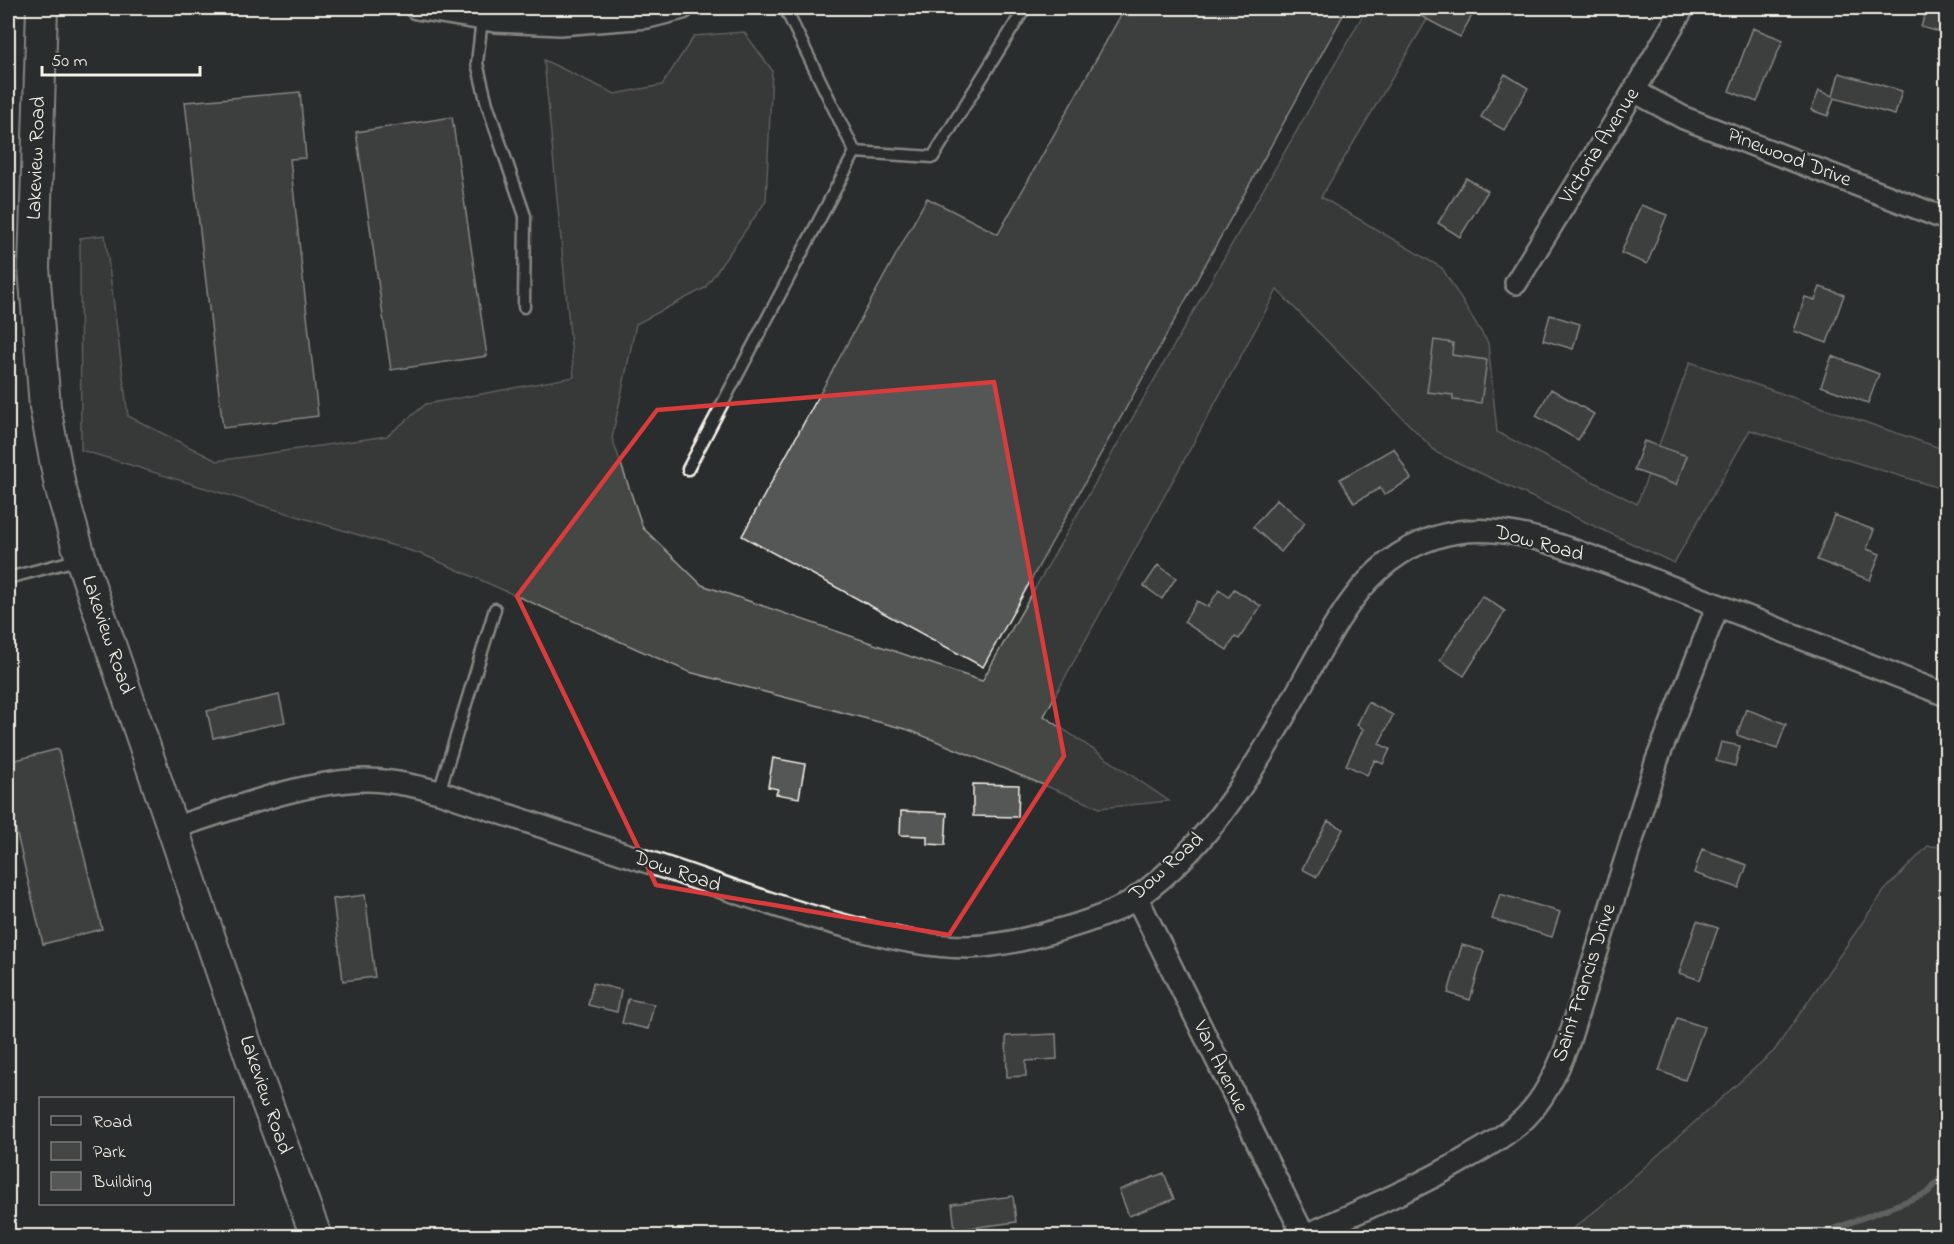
<svg xmlns="http://www.w3.org/2000/svg" width="1954" height="1244" viewBox="0 0 1954 1244" font-family="'Indie Flower',sans-serif">
<style>
.green{fill:#444645;stroke:#9c9c96;stroke-width:1.5}
.lines{fill:none;stroke-linecap:round;stroke-linejoin:round}
.stream{stroke:#9f9f9a;stroke-width:6}
.building{fill:#555756;stroke:#f4f1e8;stroke-width:1.5}
.lane-casing{stroke:#f4f1e8;stroke-width:15}
.street-casing{stroke:#f4f1e8;stroke-width:26}
.secondary-casing{stroke:#f4f1e8;stroke-width:34}
.lane{stroke:#2a2d2e;stroke-width:10}
.street{stroke:#2a2d2e;stroke-width:21}
.secondary{stroke:#2a2d2e;stroke-width:30}
.marked{fill:none;stroke:#d93c3b;stroke-width:4.5;stroke-linejoin:round}
.labels{text-anchor:middle;dominant-baseline:central;stroke-width:5;stroke-linejoin:round;paint-order:stroke}
.street-label{font-size:21px;fill:#f4f1e8;stroke:#2a2d2e}
</style>
<rect width="100%" height="100%" fill="#2a2d2e"/>
<filter id="ink" filterUnits="userSpaceOnUse"><feTurbulence type="fractalNoise" baseFrequency=".0167" numOctaves="2"/><feDisplacementMap in="SourceGraphic" scale="12" xChannelSelector="R" yChannelSelector="G"/><feConvolveMatrix kernelMatrix="1 2 1 2 8 2 1 2 1" color-interpolation-filters="sRGB"/></filter>
<g filter="url(#ink)">
<path class="green" d="M 1367,8 L 1434,8 L 1321,197 L 1442,268 L 1488,343 L 1497,432 L 1637,504 L 1690,362 L 1946,450 L 1946,490 L 1750,430 L 1674,563 L 1437,453 L 1277,290 L 1044,716 L 1169,801 L 1100,808 L 909,730 L 689,672 L 424,555 L 81,450 L 80,238 L 105,235 L 128,416 L 217,461 L 387,436 L 426,404 L 574,377 L 544,60 L 615,94 L 662,85 L 694,36 L 744,32 L 772,70 L 766,201 L 705,288 L 636,324 L 612,438 L 643,528 L 702,585 L 982,681 Z
M 1928,846 L 1946,847 L 1946,1236 L 1564,1236 L 1600,1207 L 1774,1051 L 1884,891 Z"/>
<g class="lines">
<path class="stream" d="M 1823,1236 L 1831,1230 L 1928,1193 L 1946,1172"/>
</g>
<path class="building" d="M 1125,8 L 1347,8 L 983,667 L 742,536 L 927,198 L 998,234 Z
M 1406,8 L 1476,8 L 1460,37 Z
M 1927,8 L 1947,13 L 1947,34 L 1921,27 Z
M 1753,28 L 1783,40 L 1757,102 L 1729,91 Z
M 1839,73 L 1902,91 L 1895,115 L 1834,98 L 1828,116 L 1811,110 L 1819,91 L 1833,96 Z
M 1505,74 L 1528,88 L 1504,130 L 1481,117 Z
M 300,92 L 306,158 L 290,159 L 318,416 L 223,428 L 185,102 Z
M 452,117 L 487,356 L 391,370 L 356,132 Z
M 1466,178 L 1488,191 L 1460,237 L 1438,223 Z
M 1641,205 L 1667,215 L 1647,264 L 1621,253 Z
M 1820,287 L 1844,295 L 1827,343 L 1794,331 L 1805,297 L 1815,300 Z
M 1550,315 L 1580,324 L 1573,349 L 1543,340 Z
M 1434,340 L 1453,343 L 1452,355 L 1487,360 L 1481,403 L 1453,400 L 1453,395 L 1427,392 Z
M 1832,356 L 1879,374 L 1868,403 L 1821,386 Z
M 1551,389 L 1594,414 L 1578,440 L 1536,416 Z
M 1644,441 L 1687,456 L 1676,485 L 1634,470 Z
M 1394,448 L 1411,479 L 1384,495 L 1380,488 L 1354,503 L 1340,479 Z
M 1277,499 L 1305,523 L 1281,552 L 1253,527 Z
M 1834,515 L 1874,530 L 1867,549 L 1880,554 L 1870,580 L 1817,560 Z
M 1158,565 L 1176,578 L 1162,599 L 1144,586 Z
M 1234,589 L 1261,606 L 1239,639 L 1235,637 L 1227,650 L 1184,622 L 1197,601 L 1208,607 L 1219,590 L 1229,597 Z
M 1482,596 L 1505,611 L 1464,676 L 1440,660 Z
M 279,695 L 285,722 L 213,738 L 207,711 Z
M 1368,702 L 1393,715 L 1379,744 L 1390,749 L 1383,764 L 1375,760 L 1367,775 L 1346,765 L 1363,729 L 1357,725 Z
M 1746,709 L 1786,724 L 1777,749 L 1737,735 Z
M 1721,742 L 1740,746 L 1735,766 L 1716,761 Z
M 58,749 L 102,929 L 43,944 L 8,797 L 8,762 Z
M 773,758 L 805,764 L 799,798 L 776,794 L 778,789 L 768,787 Z
M 973,784 L 1019,785 L 1018,817 L 973,816 Z
M 901,811 L 947,813 L 945,845 L 927,844 L 927,836 L 900,835 Z
M 1328,821 L 1343,829 L 1317,877 L 1302,869 Z
M 1702,849 L 1747,865 L 1739,888 L 1694,873 Z
M 1500,894 L 1560,912 L 1552,937 L 1492,919 Z
M 365,895 L 375,977 L 343,981 L 333,899 Z
M 1697,921 L 1718,928 L 1700,980 L 1679,973 Z
M 1462,945 L 1484,951 L 1470,1000 L 1448,993 Z
M 593,983 L 621,990 L 617,1012 L 588,1005 Z
M 628,999 L 654,1004 L 648,1029 L 622,1023 Z
M 1677,1018 L 1704,1027 L 1685,1080 L 1659,1071 Z
M 1056,1034 L 1057,1059 L 1026,1061 L 1026,1076 L 1007,1077 L 1006,1036 Z
M 1164,1173 L 1174,1199 L 1129,1216 L 1119,1190 Z
M 1013,1196 L 1016,1222 L 955,1230 L 952,1204 Z"/>
<g class="lines">
<defs>
<path id="lane" d="M 785,8 L 855,152
M 482,19 L 477,63 L 487,104 L 525,216 L 524,307
M 688,469 L 855,152 L 933,157 L 1025,8
M 8,578 L 80,559
M 439,792 L 495,609"/>
<path id="street" d="M 416,8 L 495,21 L 560,24 L 648,17 L 683,8
M 1634,91 L 1684,118 L 1946,219
M 1516,283 L 1634,91 L 1683,8
M 173,828 C 233,809 303,781 366,780 C 390,780 416,786 439,792 C 520,819 600,846 681,873 C 739,893 797,914 857,929 C 894,939 930,947 969,947 C 998,946 1028,939 1055,931 C 1081,924 1115,913 1136,898 C 1216,842 1264,753 1310,669 C 1346,605 1378,545 1458,532 C 1509,525 1556,544 1603,561 C 1641,575 1679,590 1717,605 C 1794,635 1870,665 1946,695
M 1137,898 L 1304,1236
M 1304,1236 C 1358,1212 1414,1189 1465,1159 C 1486,1147 1507,1135 1525,1118 C 1545,1098 1558,1070 1568,1043 L 1657,760 L 1718,605"/>
<path id="secondary" d="M 42,8 L 34,268 L 45,407 L 60,486 L 81,559 L 258,1079 L 316,1236"/>
</defs>
<use href="#lane" class="lane-casing"/>
<use href="#street" class="street-casing"/>
<use href="#secondary" class="secondary-casing"/>
<use href="#lane" class="lane"/>
<use href="#street" class="street"/>
<use href="#secondary" class="secondary"/>
</g>
</g>
<path d="M0 0H1954V1244H0ZM 994,382 L 1064,756 L 949,935 L 656,885 L 517,596 L 657,410 Z" fill="#2a2d2e" fill-opacity=".55" fill-rule="evenodd"/>
<path class="marked" d="M 994,382 L 1064,756 L 949,935 L 656,885 L 517,596 L 657,410 Z"/>
<g class="labels">
<g class="street-label">
<text transform="translate(1600 146) rotate(-58)">Victoria Avenue</text>
<text transform="translate(37 158) rotate(-88)">Lakeview Road</text>
<text transform="translate(1789 158) rotate(21)">Pinewood Drive</text>
<text transform="translate(1539 544) rotate(15)">Dow Road</text>
<text transform="translate(107 635) rotate(71)">Lakeview Road</text>
<text transform="translate(1167 867) rotate(-42)">Dow Road</text>
<text transform="translate(677 872) rotate(19)">Dow Road</text>
<text transform="translate(1585 983) rotate(-72)">Saint Francis Drive</text>
<text transform="translate(1220 1067) rotate(64)">Van Avenue</text>
<text transform="translate(265 1095) rotate(71)">Lakeview Road</text>
</g>
</g>
<rect width="1954" height="1244" fill="none" stroke="#2a2d2e" stroke-width="30"/>
<rect x="15" y="15" width="1924" height="1214" fill="none" stroke="#f4f1e8" stroke-width="2" filter="url(#ink)"/>
<rect x="39" y="1097" width="195" height="108" fill="#2a2d2e" stroke="#7b7b78" stroke-width="1.5"/>
<rect x="51" y="1116" width="30" height="9" fill="#2a2d2e" stroke="#7b7b78" stroke-width="1.5"/>
<text x="93" y="1127" font-size="18" fill="#f4f1e8">Road</text>
<rect x="51" y="1142" width="30" height="18" fill="#444645" stroke="#7b7b78" stroke-width="1.5"/>
<text x="93" y="1157" font-size="18" fill="#f4f1e8">Park</text>
<rect x="51" y="1172" width="30" height="18" fill="#555756" stroke="#7b7b78" stroke-width="1.5"/>
<text x="93" y="1187" font-size="18" fill="#f4f1e8">Building</text>
<path d="M42 66v9h158v-9" fill="none" stroke="#f4f1e8" stroke-width="3"/>
<text x="51" y="66" font-size="18" fill="#f4f1e8" stroke="#2a2d2e" stroke-width="4.5" paint-order="stroke">50 m</text>
</svg>
